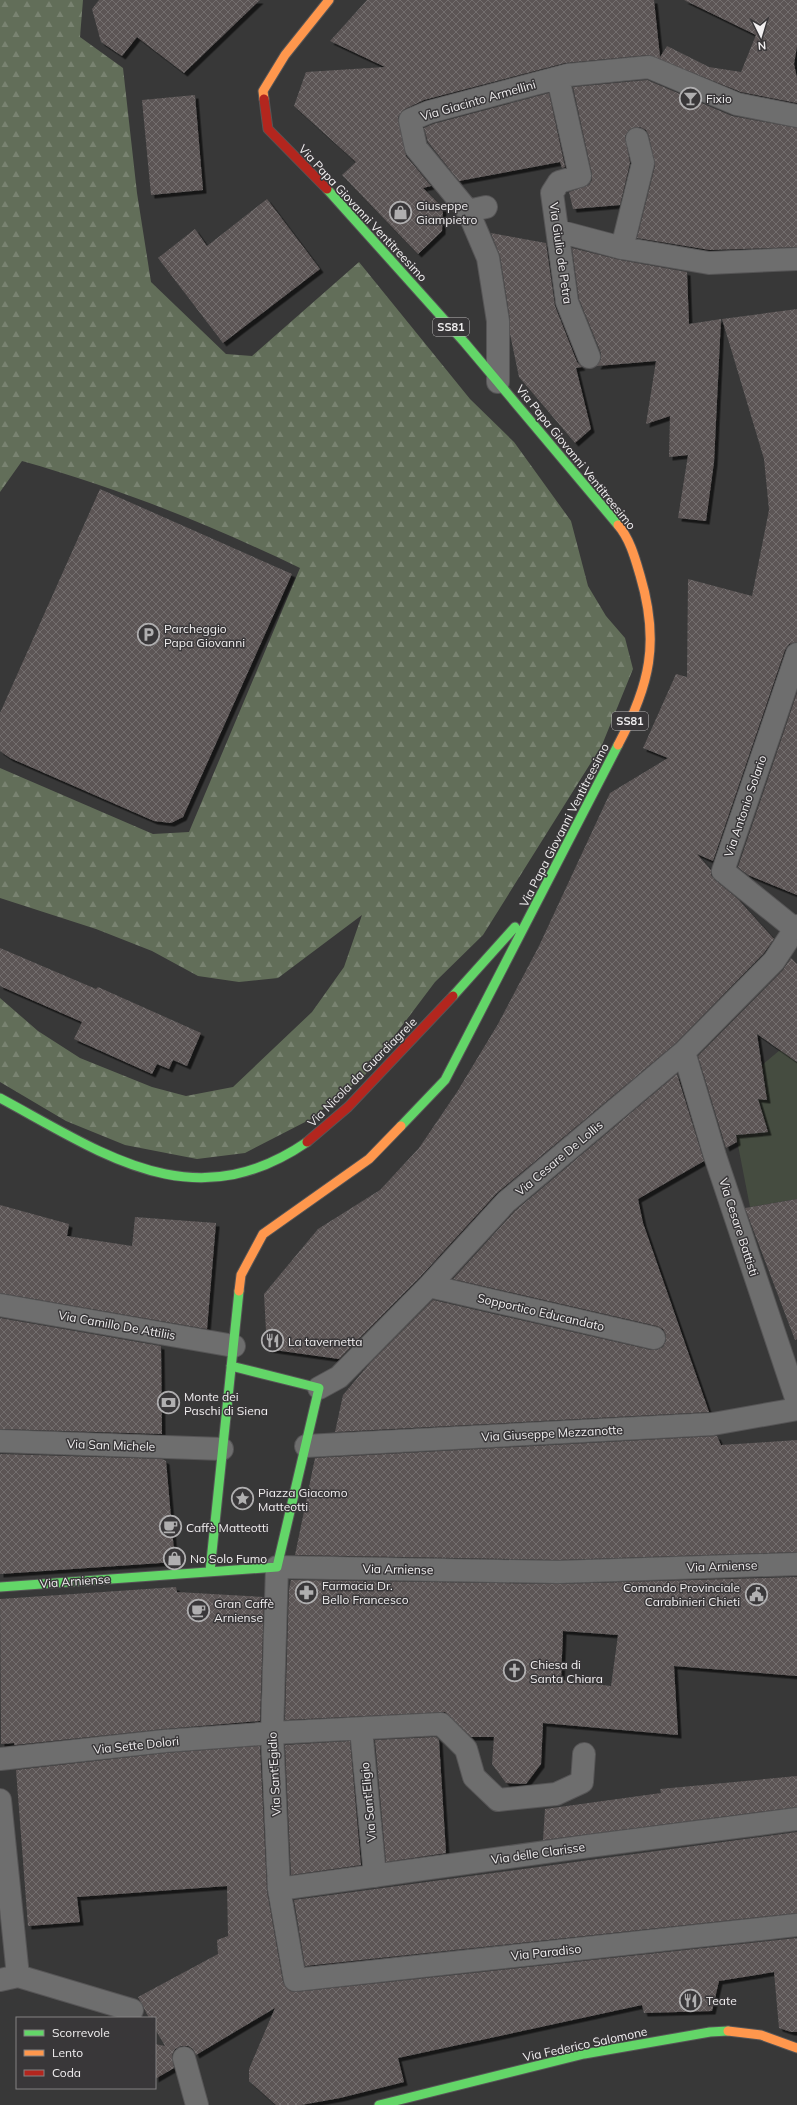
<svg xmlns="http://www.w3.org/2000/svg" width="797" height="2105" viewBox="0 0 797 2105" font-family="Mulish,sans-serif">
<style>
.forest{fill:url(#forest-firs)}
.green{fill:#454c40}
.building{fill:url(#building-cross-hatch);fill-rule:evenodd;filter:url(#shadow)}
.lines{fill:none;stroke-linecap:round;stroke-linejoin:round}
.street-casing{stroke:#565556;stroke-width:24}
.fast-casing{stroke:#565556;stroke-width:11}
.slow-casing{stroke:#565556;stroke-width:11}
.jam-casing{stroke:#565556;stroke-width:11}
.street{stroke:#6e6e6e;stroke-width:22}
.fast{stroke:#63d668;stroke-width:9}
.slow{stroke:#ff974d;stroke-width:9}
.jam{stroke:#b3261e;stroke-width:9}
.labels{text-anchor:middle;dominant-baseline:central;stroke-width:3;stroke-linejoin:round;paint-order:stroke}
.shield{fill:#393739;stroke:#bab8b9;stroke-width:1}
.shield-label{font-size:11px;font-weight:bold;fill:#f1eff0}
.poi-label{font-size:12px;fill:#f1eff0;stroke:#393739;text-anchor:start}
.street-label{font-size:12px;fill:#f1eff0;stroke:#393739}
</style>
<defs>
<pattern id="forest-firs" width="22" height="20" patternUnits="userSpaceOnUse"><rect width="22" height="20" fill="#626e59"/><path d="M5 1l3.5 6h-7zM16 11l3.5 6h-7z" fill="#798371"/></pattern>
<pattern id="building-cross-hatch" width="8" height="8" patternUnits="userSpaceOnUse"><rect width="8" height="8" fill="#5b5555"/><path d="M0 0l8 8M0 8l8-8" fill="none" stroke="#736e6e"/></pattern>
<filter id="shadow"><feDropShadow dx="3.5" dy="3.5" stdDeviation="0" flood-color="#0009"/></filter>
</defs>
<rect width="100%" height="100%" fill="#383838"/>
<path class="forest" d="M 0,0 L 83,0 L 80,37 L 123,68 L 137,193 L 151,282 L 226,354 L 252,356 L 359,262 L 470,399 L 514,442 L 571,521 L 588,586 L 606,616 L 625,638 L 633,669 L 602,745 L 483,935 L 435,982 L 365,1075 L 311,1119 L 245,1153 L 197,1159 L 125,1145 L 66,1121 L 0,1082 L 0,998 L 38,1031 L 80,1058 L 152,1087 L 186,1096 L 233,1087 L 312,1012 L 344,967 L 362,915 L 278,978 L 239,982 L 198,976 L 152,951 L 96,929 L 0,898 L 0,768 L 153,834 L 189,832 L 300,568 C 211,525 118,488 22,461 L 0,492 Z"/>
<path class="green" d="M 780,1050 L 797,1062 L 797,1199 L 750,1207 L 736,1135 L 768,1132 L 758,1099 L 767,1100 L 762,1065 Z"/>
<path class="building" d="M 99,0 L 260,0 L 184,73 L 137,37 L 122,56 L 101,42 L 92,9 Z
M 367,0 L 654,0 L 660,57 L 667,46 L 709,67 L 741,72 L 756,35 L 684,0 L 797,0 L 797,46 L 794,64 L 797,78 L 797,103 L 741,92 L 648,55 L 565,63 L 424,100 L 405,109 L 398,117 L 406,156 L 431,186 L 423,188 L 443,208 L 442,231 L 418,254 L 342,175 L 356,162 L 294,106 L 306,72 L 385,67 L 330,41 Z
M 647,80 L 732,116 L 797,128 L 797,247 L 710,250 L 637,238 L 655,166 L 649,136 L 646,130 L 640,127 L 629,130 L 625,136 L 630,163 L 620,205 L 573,209 L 569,192 L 589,185 L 592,180 L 592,174 L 573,87 Z
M 549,93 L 565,167 L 562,168 L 560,162 L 459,181 L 428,142 L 424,128 L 433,124 Z
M 195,95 L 203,190 L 151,195 L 142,100 Z
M 267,199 L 320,269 L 223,343 L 158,258 L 195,229 L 207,246 Z
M 491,233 L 546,243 L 555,306 L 577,362 L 582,367 L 576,368 L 591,429 L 575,443 L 519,377 L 510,334 L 510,319 L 500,256 Z
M 572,248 L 620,260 L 687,272 L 689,324 L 721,319 L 714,462 L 706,521 L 678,518 L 688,455 L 669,457 L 670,416 L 646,424 L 656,361 L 597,366 L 601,359 L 601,353 L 579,299 Z
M 797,309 L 797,642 L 789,644 L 785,650 L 713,861 L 697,854 L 711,870 L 711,875 L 715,880 L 738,899 L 774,939 L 764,953 L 676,1043 L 497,1193 L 420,1277 L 339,1359 L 267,1349 L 264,1294 L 318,1229 L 380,1190 L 419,1148 L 457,1092 L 498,1024 L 539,946 L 610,793 L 668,758 L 643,748 L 676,674 L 687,677 L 688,579 L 752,596 L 769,510 L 764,459 L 722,319 Z
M 100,489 L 292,574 L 183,817 L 171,823 L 154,821 L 10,758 L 0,751 L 0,713 Z
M 797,693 L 797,895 L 748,875 L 738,867 Z
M 0,948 L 96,989 L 98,987 L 201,1033 L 187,1066 L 173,1060 L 169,1069 L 157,1064 L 152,1074 L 74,1039 L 82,1022 L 0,986 Z
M 791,958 L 797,964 L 797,1062 L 757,1034 L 767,1100 L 758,1099 L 768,1132 L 736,1135 L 737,1142 L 726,1148 L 698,1056 L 783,970 Z
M 677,1074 L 704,1161 L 638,1199 L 643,1223 L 709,1412 L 335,1432 L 343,1395 L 370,1363 L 433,1300 L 651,1350 L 657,1350 L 663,1347 L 666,1341 L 666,1335 L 663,1329 L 657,1326 L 453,1279 L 515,1211 Z
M 797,1199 L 797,1339 L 795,1340 L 745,1208 Z
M 0,1205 L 69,1224 L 67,1236 L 132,1246 L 135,1217 L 216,1223 L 207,1329 L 0,1293 Z
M 0,1318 L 161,1346 L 162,1434 L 0,1429 Z
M 717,1436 L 721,1445 L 797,1440 L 797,1552 L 558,1560 L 295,1555 L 315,1458 Z
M 0,1454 L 162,1459 L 166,1461 L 175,1562 L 0,1574 Z
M 797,1577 L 797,1676 L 674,1666 L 678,1735 L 543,1723 L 541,1764 L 526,1784 L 506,1783 L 492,1764 L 494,1737 L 471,1737 L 445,1712 L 285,1720 L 289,1589 L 291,1580 L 558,1584 ZM 563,1631 L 618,1635 L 611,1686 L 561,1680 Z
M 176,1587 L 177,1592 L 264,1597 L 260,1721 L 164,1729 L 14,1745 L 14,1743 L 1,1744 L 0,1599 Z
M 436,1737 L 439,1740 L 446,1853 L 386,1862 L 375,1740 Z
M 350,1741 L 361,1865 L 291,1875 L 285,1745 Z
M 260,1746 L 267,1891 L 283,1982 L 290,1991 L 296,1992 L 797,1938 L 797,2032 L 791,2032 L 779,2028 L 774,1972 L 719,1981 L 712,2011 L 644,2013 L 642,2005 L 398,2058 L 404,2082 L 340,2098 L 301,2105 L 276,2105 L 249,2081 L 249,2069 L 275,2008 L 196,2055 L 193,2049 L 188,2046 L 181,2046 L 175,2049 L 172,2055 L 174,2068 L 155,2079 L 155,2044 L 165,2046 L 155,2029 L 155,2018 L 149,2018 L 138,1997 L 218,1954 L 217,1940 L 228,1936 L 227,1886 L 77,1897 L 80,1922 L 28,1926 L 16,1770 L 166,1753 Z
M 797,1776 L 797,1807 L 543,1840 L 545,1809 L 661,1793 L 660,1789 Z
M 797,1832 L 797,1913 L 305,1966 L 294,1900 Z"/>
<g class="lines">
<defs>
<path id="street" d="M 558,78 L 580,176 L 559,182 L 552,193 L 567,302 L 589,357
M 468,211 L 486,207
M 558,231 L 622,248 L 709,263 L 797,259
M 622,248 L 643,163 L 637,139
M 498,382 L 498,321 L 488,258 L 468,211 L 416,148 L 410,120 L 429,112 L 568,75 L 649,67 L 737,104 L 797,116
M 795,929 L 723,871 L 797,654
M 684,1052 L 715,1156 L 797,1401
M 429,1286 L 654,1338
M 0,1305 L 234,1346
M 319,1388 L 339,1377 L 429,1286 L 506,1202 L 684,1052 L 774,961 L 797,926
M 0,1441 L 222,1449
M 306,1446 L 713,1424 L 797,1409
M 797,1564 L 558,1572 L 277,1567 L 272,1733 L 279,1889 L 295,1980 L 797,1925
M 361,1729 L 375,1876
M 0,1759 L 165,1741 L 272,1733 L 441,1724 L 466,1749 L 474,1777 L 498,1800 L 556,1794 L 582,1782 L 584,1754
M 0,1800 L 18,1976
M 279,1889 L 589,1846 L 797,1819
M 18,1976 L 132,2010
M 0,1980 L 18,1976
M 184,2058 L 197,2105"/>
<path id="fast" d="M 327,189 L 465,343 L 618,525
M 453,996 L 515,927
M 0,1098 C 104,1154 193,1220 307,1142
M 401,1126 L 445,1080 L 618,745
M 210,1571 L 239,1291
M 0,1587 L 277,1567 L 319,1388 L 231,1366
M 379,2105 L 584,2054 L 710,2032 L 728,2031"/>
<path id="slow" d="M 264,99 L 263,91 L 285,55 L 329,0
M 618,745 C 650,685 660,642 640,575 C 635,558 630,539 618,525
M 239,1291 L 241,1275 L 263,1234 L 369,1159 L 401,1126
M 728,2031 L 761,2035 L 797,2048"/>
<path id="jam" d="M 264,99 L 268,129 L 327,189
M 307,1142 L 348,1107 L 453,996"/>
</defs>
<use href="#street" class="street-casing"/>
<use href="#fast" class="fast-casing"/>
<use href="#slow" class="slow-casing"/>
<use href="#jam" class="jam-casing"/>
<use href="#street" class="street"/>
<use href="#fast" class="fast"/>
<use href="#slow" class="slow"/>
<use href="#jam" class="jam"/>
</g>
<defs>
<symbol id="bar-ring" viewBox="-11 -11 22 22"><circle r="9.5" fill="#393739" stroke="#b0afb0" stroke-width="1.5"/><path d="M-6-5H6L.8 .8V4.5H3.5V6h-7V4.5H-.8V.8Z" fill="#b0afb0"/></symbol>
<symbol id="shop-ring" viewBox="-11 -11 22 22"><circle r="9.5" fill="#393739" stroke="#b0afb0" stroke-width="1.5"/><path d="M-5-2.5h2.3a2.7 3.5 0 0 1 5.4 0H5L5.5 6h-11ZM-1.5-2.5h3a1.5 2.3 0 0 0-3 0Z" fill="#b0afb0"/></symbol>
<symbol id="parking-ring" viewBox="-11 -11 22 22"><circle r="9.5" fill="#393739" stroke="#b0afb0" stroke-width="1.5"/><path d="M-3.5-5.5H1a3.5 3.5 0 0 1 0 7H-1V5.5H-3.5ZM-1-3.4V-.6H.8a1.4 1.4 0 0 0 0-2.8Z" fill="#b0afb0"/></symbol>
<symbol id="restaurant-ring" viewBox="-11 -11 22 22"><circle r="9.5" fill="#393739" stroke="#b0afb0" stroke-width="1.5"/><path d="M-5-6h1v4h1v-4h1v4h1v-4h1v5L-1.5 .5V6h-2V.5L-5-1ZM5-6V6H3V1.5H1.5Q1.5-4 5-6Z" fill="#b0afb0"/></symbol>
<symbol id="bank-ring" viewBox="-11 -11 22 22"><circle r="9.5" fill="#393739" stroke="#b0afb0" stroke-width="1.5"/><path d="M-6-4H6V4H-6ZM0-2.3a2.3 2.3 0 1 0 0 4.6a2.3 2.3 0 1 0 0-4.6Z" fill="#b0afb0"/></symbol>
<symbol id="sight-ring" viewBox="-11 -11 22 22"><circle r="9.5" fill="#393739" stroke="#b0afb0" stroke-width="1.5"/><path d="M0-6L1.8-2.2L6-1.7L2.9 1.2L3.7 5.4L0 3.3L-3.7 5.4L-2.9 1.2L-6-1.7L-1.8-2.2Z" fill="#b0afb0"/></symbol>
<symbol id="cafe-ring" viewBox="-11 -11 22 22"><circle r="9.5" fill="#393739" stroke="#b0afb0" stroke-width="1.5"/><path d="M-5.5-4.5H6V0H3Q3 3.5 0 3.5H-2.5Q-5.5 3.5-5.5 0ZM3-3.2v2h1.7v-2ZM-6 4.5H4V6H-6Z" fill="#b0afb0"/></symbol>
<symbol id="pharmacy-ring" viewBox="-11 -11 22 22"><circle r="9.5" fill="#393739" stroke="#b0afb0" stroke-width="1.5"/><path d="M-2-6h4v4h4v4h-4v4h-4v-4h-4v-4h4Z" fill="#b0afb0"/></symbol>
<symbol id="civic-ring" viewBox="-11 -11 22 22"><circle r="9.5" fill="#393739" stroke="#b0afb0" stroke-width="1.5"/><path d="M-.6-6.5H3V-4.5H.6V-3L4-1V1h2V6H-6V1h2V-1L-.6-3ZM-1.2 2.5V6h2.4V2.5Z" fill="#b0afb0"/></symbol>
<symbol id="church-ring" viewBox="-11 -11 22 22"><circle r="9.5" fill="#393739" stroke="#b0afb0" stroke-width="1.5"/><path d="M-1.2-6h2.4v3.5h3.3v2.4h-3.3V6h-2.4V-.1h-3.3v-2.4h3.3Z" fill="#b0afb0"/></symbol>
</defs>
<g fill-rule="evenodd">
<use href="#bar-ring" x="678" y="86" width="25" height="25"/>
<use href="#shop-ring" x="388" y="200" width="25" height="25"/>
<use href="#parking-ring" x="136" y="622" width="25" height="25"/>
<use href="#restaurant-ring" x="260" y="1328" width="25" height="25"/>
<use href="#bank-ring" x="156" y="1390" width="25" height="25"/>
<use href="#sight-ring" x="230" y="1486" width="25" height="25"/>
<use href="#cafe-ring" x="158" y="1514" width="25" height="25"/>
<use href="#shop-ring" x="162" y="1546" width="25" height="25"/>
<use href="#pharmacy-ring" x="294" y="1580" width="25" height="25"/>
<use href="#civic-ring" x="744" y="1582" width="25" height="25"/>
<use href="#cafe-ring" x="186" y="1598" width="25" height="25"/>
<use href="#church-ring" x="502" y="1658" width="25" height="25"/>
<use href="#restaurant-ring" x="678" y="1988" width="25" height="25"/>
</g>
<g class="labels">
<g class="shield">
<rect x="433" y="318" width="36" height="18" rx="3"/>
<rect x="612" y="712" width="36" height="18" rx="3"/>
</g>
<g class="shield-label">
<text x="451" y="327">SS81</text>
<text x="630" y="721">SS81</text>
</g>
<g class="poi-label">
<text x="706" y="98">Fixio</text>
<text x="416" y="205">Giuseppe<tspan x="416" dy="14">Giampietro</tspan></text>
<text x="164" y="628">Parcheggio<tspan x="164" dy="14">Papa Giovanni</tspan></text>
<text x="288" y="1341">La tavernetta</text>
<text x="184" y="1396">Monte dei<tspan x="184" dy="14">Paschi di Siena</tspan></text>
<text x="258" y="1492">Piazza Giacomo<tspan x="258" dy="14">Matteotti</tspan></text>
<text x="186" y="1527">Caffè Matteotti</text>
<text x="190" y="1558">No Solo Fumo</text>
<text x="322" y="1585">Farmacia Dr.<tspan x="322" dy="14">Bello Francesco</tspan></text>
<text x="740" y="1587" text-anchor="end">Comando Provinciale<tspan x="740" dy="14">Carabinieri Chieti</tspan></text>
<text x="214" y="1603">Gran Caffè<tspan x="214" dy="14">Arniense</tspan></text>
<text x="530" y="1664">Chiesa di<tspan x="530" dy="14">Santa Chiara</tspan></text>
<text x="706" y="2000">Teate</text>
</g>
<g class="street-label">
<text transform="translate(478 100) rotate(-16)">Via Giacinto Armellini</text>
<text transform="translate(363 213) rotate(47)">Via Papa Giovanni Ventitreesimo</text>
<text transform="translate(561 253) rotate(82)">Via Giulio de Petra</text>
<text transform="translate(576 457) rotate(51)">Via Papa Giovanni Ventitreesimo</text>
<text transform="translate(745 806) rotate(-71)">Via Antonio Solario</text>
<text transform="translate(564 825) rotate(-63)">Via Papa Giovanni Ventitreesimo</text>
<text transform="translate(362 1072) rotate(-45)">Via Nicola da Guardiagrele</text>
<text transform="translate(559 1158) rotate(-40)">Via Cesare De Lollis</text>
<text transform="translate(739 1227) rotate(72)">Via Cesare Battisti</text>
<text transform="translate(541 1312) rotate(13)">Sopportico Educandato</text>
<text transform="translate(117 1325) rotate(10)">Via Camillo De Attiliis</text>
<text transform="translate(552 1433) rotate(-3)">Via Giuseppe Mezzanotte</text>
<text transform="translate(111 1445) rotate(2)">Via San Michele</text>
<text transform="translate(722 1566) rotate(-2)">Via Arniense</text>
<text transform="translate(398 1569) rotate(1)">Via Arniense</text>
<text transform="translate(75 1581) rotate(-4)">Via Arniense</text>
<text transform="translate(136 1745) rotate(-6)">Via Sette Dolori</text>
<text transform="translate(274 1774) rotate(-93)">Via Sant'Egidio</text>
<text transform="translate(368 1802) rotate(-95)">Via Sant'Eligio</text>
<text transform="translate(538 1853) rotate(-8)">Via delle Clarisse</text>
<text transform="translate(546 1952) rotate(-6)">Via Paradiso</text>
<text transform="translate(585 2044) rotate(-12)">Via Federico Salomone</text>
</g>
</g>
<rect x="16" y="2017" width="140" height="72" fill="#393739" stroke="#838182"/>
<rect x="24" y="2030" width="20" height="6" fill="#63d668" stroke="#838182"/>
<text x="52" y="2037" font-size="12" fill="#f1eff0">Scorrevole</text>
<rect x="24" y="2050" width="20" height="6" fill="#ff974d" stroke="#838182"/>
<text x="52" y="2057" font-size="12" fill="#f1eff0">Lento</text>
<rect x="24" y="2070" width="20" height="6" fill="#b3261e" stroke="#838182"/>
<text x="52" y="2077" font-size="12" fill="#f1eff0">Coda</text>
<g transform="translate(761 36) rotate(175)" stroke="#393739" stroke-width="3" paint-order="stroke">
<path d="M0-3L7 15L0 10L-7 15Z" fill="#f1eff0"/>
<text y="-6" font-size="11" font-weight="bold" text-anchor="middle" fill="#f1eff0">N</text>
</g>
</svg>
